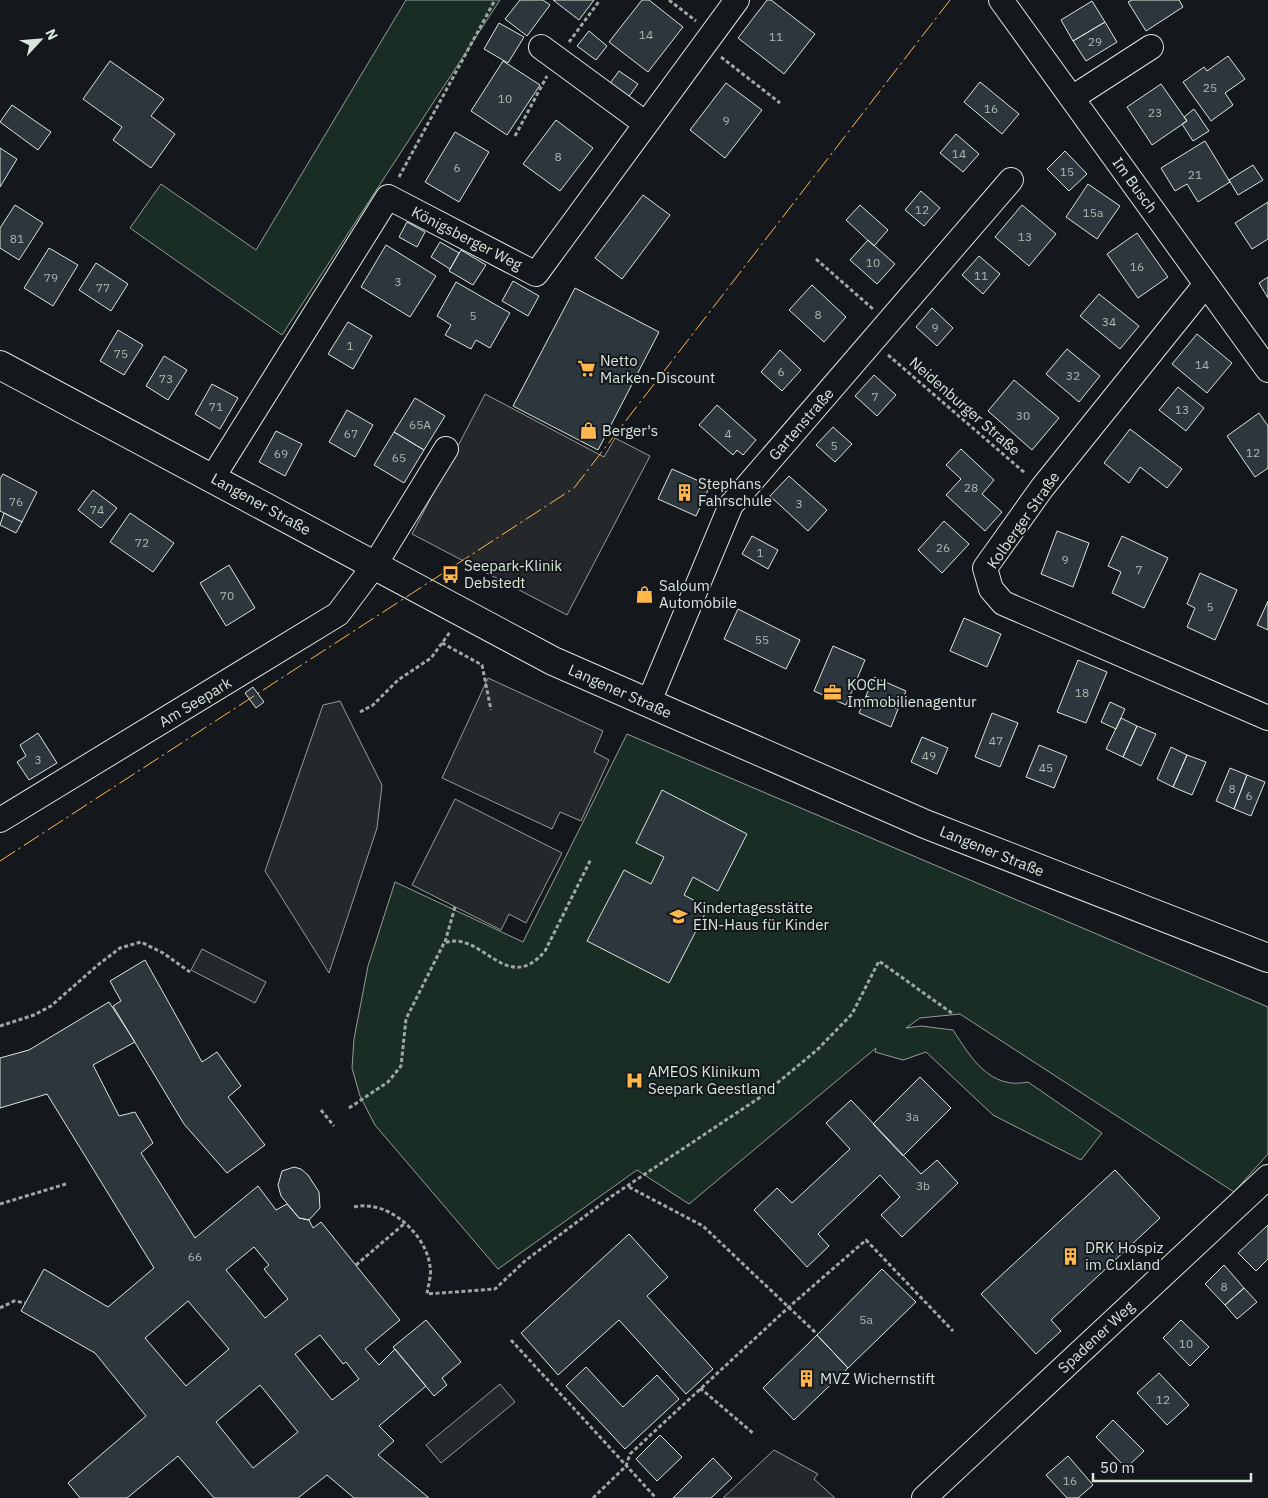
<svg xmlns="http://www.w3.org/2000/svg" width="1268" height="1498" viewBox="0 0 1268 1498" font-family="'IBM Plex Sans',sans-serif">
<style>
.green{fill:#1a2d24;stroke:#939e99}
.parking{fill:#24282b;stroke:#939e99}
.building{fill:#2c363c;stroke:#d8e6dc;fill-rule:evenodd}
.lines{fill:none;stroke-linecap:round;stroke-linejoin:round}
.minor-casing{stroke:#d8e6dc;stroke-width:26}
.major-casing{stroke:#d8e6dc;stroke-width:30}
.path{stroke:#9da8a2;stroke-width:3;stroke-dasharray:4 2.5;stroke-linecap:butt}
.minor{stroke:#14181c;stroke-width:24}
.major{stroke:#14181c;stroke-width:28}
.power{stroke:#ffb74d;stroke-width:1;stroke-dasharray:18 4 2.5 4;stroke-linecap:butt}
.labels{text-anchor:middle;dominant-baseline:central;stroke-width:4;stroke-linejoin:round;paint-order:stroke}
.number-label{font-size:12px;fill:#adbab4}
.street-label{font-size:15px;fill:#d8e6dc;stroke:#14181c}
.poi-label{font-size:15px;fill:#d8e6dc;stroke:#14181c;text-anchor:start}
</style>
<rect width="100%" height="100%" fill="#14181c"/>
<path class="green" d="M 406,0 L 500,0 L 282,335 L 130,228 L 161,184 L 256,250 Z
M 627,734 L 1268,1007 L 1268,1154 L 1234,1192 L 960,1014 L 920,1018 L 906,1028 L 921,1026 L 953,1030 C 971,1058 990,1090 1028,1082 L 1102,1133 L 1081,1160 L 993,1115 L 926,1052 L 903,1060 L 875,1052 L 876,1048 L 689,1204 L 637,1170 L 498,1269 L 375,1125 L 360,1096 L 352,1068 L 354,1039 L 368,966 L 395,882 L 523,942 Z"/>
<path class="parking" d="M 485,394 L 604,457 L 615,438 L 650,456 L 567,615 L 412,534 Z
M 488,678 L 603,731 L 594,752 L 609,760 L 581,821 L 560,812 L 552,829 L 442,778 Z
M 340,701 L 382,785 L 377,828 L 329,973 L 265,871 L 323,705 Z
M 455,799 L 562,853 L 526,923 L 509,914 L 501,930 L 412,885 Z
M 202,949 L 266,982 L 255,1003 L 191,970 Z
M 500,1384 L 515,1402 L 441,1463 L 426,1445 Z
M 774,1450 L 818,1474 L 814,1479 L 835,1498 L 723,1498 Z"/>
<path class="building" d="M 520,0 L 543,0 L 550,5 L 527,36 L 505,19 Z
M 553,0 L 594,0 L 579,20 Z
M 642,0 L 649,0 L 683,27 L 648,72 L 609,42 Z
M 767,0 L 771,0 L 815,34 L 784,74 L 738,38 Z
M 1132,0 L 1179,0 L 1183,7 L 1146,31 L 1128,2 Z
M 1092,1 L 1105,22 L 1073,41 L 1061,20 Z
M 1105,22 L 1117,42 L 1086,61 L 1073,41 Z
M 499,23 L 524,37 L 508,63 L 484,49 Z
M 589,31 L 607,46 L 596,60 L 577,46 Z
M 1228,56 L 1245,79 L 1225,93 L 1233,105 L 1211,121 L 1183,82 L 1204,67 L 1207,71 Z
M 110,61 L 164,99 L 151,116 L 175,134 L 151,168 L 113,140 L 122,127 L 83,99 Z
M 503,61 L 540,85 L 507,135 L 471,111 Z
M 619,71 L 638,84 L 627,99 L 608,86 Z
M 980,82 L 1019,114 L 1002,134 L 964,102 Z
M 726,83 L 762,110 L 725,158 L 690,130 Z
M 1161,84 L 1187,121 L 1152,145 L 1127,107 Z
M 12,105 L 51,132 L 38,150 L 0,122 Z
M 1194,109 L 1209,131 L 1193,141 L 1182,124 L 1187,121 L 1184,117 Z
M 556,120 L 593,148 L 560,191 L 523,164 Z
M 455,132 L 489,152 L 459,202 L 425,182 Z
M 956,134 L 979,154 L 963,172 L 940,153 Z
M 1205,141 L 1230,182 L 1198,202 L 1187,184 L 1175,191 L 1161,168 Z
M 0,148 L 17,159 L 0,187 Z
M 1065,151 L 1087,174 L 1069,191 L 1047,169 Z
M 1253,165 L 1263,180 L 1238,195 L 1229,180 Z
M 1088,184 L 1120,206 L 1097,239 L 1066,217 Z
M 921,191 L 940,208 L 924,226 L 905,210 Z
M 643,195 L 670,215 L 622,279 L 595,258 Z
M 1268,202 L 1268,239 L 1252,249 L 1235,223 Z
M 15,205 L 43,223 L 19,260 L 0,248 L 0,228 Z
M 860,205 L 888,230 L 874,246 L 846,220 Z
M 1022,205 L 1056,234 L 1029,266 L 995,237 Z
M 407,222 L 425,232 L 417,247 L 399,237 Z
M 1137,233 L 1168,277 L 1138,298 L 1107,254 Z
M 868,240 L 895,264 L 877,284 L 850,260 Z
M 440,242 L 459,253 L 450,269 L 431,257 Z
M 386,245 L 436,276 L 410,317 L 361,287 Z
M 49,248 L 78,265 L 53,306 L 24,288 Z
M 461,250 L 486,265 L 473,285 L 449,271 Z
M 979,256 L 1000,274 L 983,294 L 962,275 Z
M 96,263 L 128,284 L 111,311 L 79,290 Z
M 1268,277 L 1268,298 L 1259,283 Z
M 513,281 L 539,296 L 528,316 L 502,301 Z
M 456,282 L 510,313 L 490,348 L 476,340 L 471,349 L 445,335 L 451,325 L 437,316 Z
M 812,285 L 846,317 L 824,342 L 789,310 Z
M 575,288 L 659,332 L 598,450 L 513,406 Z
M 1099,294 L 1139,326 L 1120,349 L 1080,316 Z
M 932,308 L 953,328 L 937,346 L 916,327 Z
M 348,322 L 372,336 L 353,369 L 328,354 Z
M 118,330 L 143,345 L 124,375 L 100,361 Z
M 1197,334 L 1232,363 L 1207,393 L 1172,364 Z
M 1067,349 L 1100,376 L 1079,402 L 1046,374 Z
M 780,350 L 801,370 L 782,391 L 761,372 Z
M 164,356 L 187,370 L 168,400 L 146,386 Z
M 874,375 L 896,395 L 877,416 L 855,396 Z
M 1014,380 L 1059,418 L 1032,450 L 988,411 Z
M 212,384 L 238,398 L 220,429 L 195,414 Z
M 1178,387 L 1204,408 L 1186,431 L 1159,410 Z
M 415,398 L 445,416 L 424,450 L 394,432 Z
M 717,405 L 756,440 L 743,455 L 737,450 L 733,455 L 699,425 Z
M 347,410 L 373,425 L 355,457 L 329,442 Z
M 1259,413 L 1268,426 L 1268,468 L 1255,477 L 1227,436 Z
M 833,427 L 852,444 L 835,462 L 816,445 Z
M 1130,429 L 1182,469 L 1167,488 L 1140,467 L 1129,483 L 1104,463 Z
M 276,431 L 302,444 L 285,476 L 259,462 Z
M 394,432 L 424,450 L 404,483 L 374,465 Z
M 961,449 L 994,480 L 982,494 L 1002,512 L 985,531 L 946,495 L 961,479 L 946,465 Z
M 672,469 L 710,486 L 696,516 L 658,499 Z
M 3,474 L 37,492 L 22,522 L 0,511 L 0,479 Z
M 789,476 L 827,510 L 808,531 L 770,496 Z
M 93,490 L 117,508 L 101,528 L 78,510 Z
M 4,513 L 22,522 L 16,533 L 0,525 Z
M 130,513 L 174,543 L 153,572 L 110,542 Z
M 944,521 L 969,544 L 942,573 L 918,550 Z
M 1057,531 L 1089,543 L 1073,587 L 1041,574 Z
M 752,536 L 778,550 L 768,569 L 742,554 Z
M 1122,536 L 1168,558 L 1144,608 L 1112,593 L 1121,572 L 1108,566 Z
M 229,565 L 255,608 L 226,626 L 200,583 Z
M 1200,573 L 1237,590 L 1215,640 L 1187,627 L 1195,608 L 1187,604 Z
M 1268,601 L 1268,630 L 1257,625 Z
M 738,609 L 800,640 L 786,669 L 724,639 Z
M 964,618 L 1001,634 L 987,667 L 950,651 Z
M 833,646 L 865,660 L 846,705 L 814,691 Z
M 1078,660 L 1107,672 L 1086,723 L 1057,712 Z
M 874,677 L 906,691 L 898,709 L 866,696 Z
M 253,687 L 264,702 L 256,708 L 245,693 Z
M 866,696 L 898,709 L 891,727 L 859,713 Z
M 1110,702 L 1125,709 L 1116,729 L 1101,722 Z
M 992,713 L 1018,723 L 1000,767 L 975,757 Z
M 1121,718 L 1137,726 L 1123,757 L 1106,749 Z
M 1137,726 L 1156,734 L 1141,766 L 1123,757 Z
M 38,733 L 57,763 L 29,780 L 17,762 L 26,756 L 20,745 Z
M 922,737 L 948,748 L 937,774 L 911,762 Z
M 1039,745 L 1067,756 L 1054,788 L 1026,777 Z
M 1171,747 L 1187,755 L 1173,787 L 1157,779 Z
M 1187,755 L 1206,762 L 1192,795 L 1173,787 Z
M 1230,768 L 1247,775 L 1234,809 L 1216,801 Z
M 1247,775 L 1265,782 L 1251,816 L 1234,809 Z
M 662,790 L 747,834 L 718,891 L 693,877 L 684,895 L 708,908 L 669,983 L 587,941 L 624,870 L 651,884 L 664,857 L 636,843 Z
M 145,960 L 202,1062 L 217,1052 L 241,1086 L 228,1097 L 265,1145 L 227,1173 L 184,1124 L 113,1006 L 121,1001 L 110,981 Z
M 109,1002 L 135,1042 L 93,1065 L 119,1116 L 135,1112 L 153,1143 L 141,1153 L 195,1238 L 258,1186 L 276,1210 L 287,1204 L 299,1218 L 309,1220 L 313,1228 L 321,1222 L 400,1320 L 365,1349 L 379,1365 L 395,1349 L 426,1386 L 379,1426 L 394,1441 L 378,1455 L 429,1498 L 354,1498 L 327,1475 L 298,1498 L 214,1498 L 178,1456 L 127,1498 L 80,1498 L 68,1483 L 146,1416 L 95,1353 L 21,1311 L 44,1269 L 108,1307 L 154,1268 L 47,1094 L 0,1108 L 0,1058 L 29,1050 ZM 254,1247 L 269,1265 L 264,1269 L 288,1299 L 265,1318 L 226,1270 ZM 188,1301 L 229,1349 L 186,1386 L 145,1338 ZM 320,1335 L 343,1364 L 346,1362 L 359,1379 L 332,1400 L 295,1354 ZM 260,1385 L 298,1432 L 253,1468 L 216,1422 Z
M 920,1077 L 951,1108 L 903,1156 L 873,1124 Z
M 851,1100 L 921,1174 L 937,1160 L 958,1183 L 902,1237 L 881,1215 L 900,1197 L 880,1175 L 818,1234 L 829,1246 L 807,1267 L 754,1210 L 777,1188 L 792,1203 L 850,1149 L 826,1123 Z
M 294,1167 L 301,1169 L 308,1175 L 319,1192 L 320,1208 L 309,1220 L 299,1218 L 281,1196 L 278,1185 L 282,1171 Z
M 1115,1170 L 1160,1218 L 1051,1320 L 1061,1331 L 1036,1354 L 981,1294 Z
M 1268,1225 L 1268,1259 L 1256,1271 L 1238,1253 Z
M 629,1234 L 668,1277 L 647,1296 L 713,1369 L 686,1394 L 619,1320 L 558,1375 L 521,1333 Z
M 1224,1265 L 1244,1288 L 1225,1305 L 1205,1284 Z
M 882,1269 L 916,1302 L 848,1368 L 817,1335 Z
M 1244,1288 L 1257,1302 L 1237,1319 L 1225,1305 Z
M 426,1320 L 461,1362 L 442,1378 L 447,1385 L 434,1396 L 393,1347 Z
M 1181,1320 L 1209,1347 L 1190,1366 L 1163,1338 Z
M 817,1335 L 848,1368 L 794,1420 L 763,1388 Z
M 586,1367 L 623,1407 L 657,1375 L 679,1399 L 625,1449 L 566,1386 Z
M 1159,1373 L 1189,1405 L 1167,1425 L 1137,1393 Z
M 1113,1420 L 1144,1451 L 1126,1468 L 1096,1437 Z
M 660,1435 L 682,1457 L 657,1481 L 636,1459 Z
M 1068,1456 L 1093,1485 L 1078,1498 L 1067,1498 L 1046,1475 Z
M 713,1458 L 732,1478 L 711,1498 L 673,1498 Z"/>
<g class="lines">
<defs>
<path id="minor" d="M 1001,0 L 1268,370
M 541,47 L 646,124
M 1072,98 L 1151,47
M 1206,284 L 1042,488 L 985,568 L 991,589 L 1003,603 L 1268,718
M 213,477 L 388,197 L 536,274 L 737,0
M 648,704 L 731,505 L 1011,180
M 0,820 L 338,614 L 374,566 L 446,449
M 924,1498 L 1268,1177"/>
<path id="major" d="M 0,365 L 553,661 L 925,824 L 1268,958"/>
</defs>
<use href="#minor" class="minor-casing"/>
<use href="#major" class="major-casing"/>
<path class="path" d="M 669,0 L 696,21
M 569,42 L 600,0
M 721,57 L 780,103
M 515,136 L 547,76
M 399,177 L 495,0
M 816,259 L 873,309
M 888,355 L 1025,473
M 442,643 L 482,665 L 491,710
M 360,712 L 373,705 L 398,680 L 431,658 L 450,632
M 445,942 L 455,907
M 0,1026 L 34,1015 L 51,1006 L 99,964 L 120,948 L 141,942 L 163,953 L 190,972
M 349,1108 L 388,1082 L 401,1066 L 406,1019 L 444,943 C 482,929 506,997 545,951 L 591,859
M 321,1110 L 334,1126
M 629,1187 L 703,1226 L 817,1334
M 0,1204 L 66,1184
M 354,1207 C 388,1199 426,1234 430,1266 C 432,1275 428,1285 427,1294 L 495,1289 L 526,1260 L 612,1196 L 759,1098 L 817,1050 L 852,1014 L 879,961 L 953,1014
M 356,1265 L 405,1223
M 0,1308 L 14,1301 L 26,1303
M 511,1340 L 656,1498
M 700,1388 L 754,1434
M 593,1498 L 626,1466 L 630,1454 L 790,1306 L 866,1240 L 953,1331"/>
<use href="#minor" class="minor"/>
<use href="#major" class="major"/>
<path class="power" d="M 0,861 L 574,488 L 950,0"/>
</g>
<defs>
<symbol id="supermarket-bare" viewBox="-9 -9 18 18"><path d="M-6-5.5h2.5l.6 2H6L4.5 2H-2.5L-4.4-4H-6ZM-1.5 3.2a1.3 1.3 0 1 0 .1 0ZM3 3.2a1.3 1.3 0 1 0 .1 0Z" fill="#ffb74d" stroke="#14181c" stroke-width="2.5" paint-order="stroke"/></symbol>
<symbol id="shop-bare" viewBox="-9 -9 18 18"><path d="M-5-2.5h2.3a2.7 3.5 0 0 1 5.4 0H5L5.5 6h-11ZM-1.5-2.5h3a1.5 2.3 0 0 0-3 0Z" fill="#ffb74d" stroke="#14181c" stroke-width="2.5" paint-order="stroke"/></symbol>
<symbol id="building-bare" viewBox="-9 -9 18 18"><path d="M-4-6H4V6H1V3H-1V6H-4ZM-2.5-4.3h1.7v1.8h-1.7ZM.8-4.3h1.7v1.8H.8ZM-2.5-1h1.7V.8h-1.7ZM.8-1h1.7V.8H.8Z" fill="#ffb74d" stroke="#14181c" stroke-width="2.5" paint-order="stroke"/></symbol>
<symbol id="bus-bare" viewBox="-9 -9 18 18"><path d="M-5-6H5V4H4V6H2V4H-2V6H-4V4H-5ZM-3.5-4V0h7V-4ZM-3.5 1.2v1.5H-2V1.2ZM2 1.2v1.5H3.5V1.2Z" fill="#ffb74d" stroke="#14181c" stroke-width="2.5" paint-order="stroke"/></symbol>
<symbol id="office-bare" viewBox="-9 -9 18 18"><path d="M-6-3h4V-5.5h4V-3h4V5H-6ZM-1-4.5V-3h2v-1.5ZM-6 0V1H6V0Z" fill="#ffb74d" stroke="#14181c" stroke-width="2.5" paint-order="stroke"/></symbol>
<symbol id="school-bare" viewBox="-9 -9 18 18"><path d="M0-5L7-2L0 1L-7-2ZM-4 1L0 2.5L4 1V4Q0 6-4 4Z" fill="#ffb74d" stroke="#14181c" stroke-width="2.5" paint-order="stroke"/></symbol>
<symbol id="hospital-bare" viewBox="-9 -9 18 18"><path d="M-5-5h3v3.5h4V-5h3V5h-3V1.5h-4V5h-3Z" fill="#ffb74d" stroke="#14181c" stroke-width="2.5" paint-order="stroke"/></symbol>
</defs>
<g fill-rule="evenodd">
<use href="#supermarket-bare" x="574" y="356" width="25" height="25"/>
<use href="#shop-bare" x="576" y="418" width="25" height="25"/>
<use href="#building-bare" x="672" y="480" width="25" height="25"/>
<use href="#bus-bare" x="438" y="562" width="25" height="25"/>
<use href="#shop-bare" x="632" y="582" width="25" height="25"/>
<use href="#office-bare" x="820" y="680" width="25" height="25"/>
<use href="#school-bare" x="666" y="904" width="25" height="25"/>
<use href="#hospital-bare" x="622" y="1068" width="25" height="25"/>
<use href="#building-bare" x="1058" y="1244" width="25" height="25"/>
<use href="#building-bare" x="794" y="1366" width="25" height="25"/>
</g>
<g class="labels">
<g class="number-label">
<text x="646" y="34">14</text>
<text x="776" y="36">11</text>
<text x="1095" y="41">29</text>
<text x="1210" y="87">25</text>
<text x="505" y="98">10</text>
<text x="991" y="108">16</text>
<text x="1155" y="112">23</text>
<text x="726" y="120">9</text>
<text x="959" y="153">14</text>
<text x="558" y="156">8</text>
<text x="457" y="167">6</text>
<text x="1067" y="171">15</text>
<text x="1195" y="174">21</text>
<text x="922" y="209">12</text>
<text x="1093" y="212">15a</text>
<text x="1025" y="236">13</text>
<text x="17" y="238">81</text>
<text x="873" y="262">10</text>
<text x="1137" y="266">16</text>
<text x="981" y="275">11</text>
<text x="51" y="277">79</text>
<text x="398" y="281">3</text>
<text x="103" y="287">77</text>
<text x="818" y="314">8</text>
<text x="473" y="315">5</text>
<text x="1109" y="321">34</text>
<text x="935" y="327">9</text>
<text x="350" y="345">1</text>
<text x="121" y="353">75</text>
<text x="1202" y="364">14</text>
<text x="781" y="371">6</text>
<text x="1073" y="375">32</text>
<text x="166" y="378">73</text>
<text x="875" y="396">7</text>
<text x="216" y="406">71</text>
<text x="1182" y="409">13</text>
<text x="1023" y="415">30</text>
<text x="420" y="424">65A</text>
<text x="351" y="433">67</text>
<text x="728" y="433">4</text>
<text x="834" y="445">5</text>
<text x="1253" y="452">12</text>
<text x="281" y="453">69</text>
<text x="399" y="457">65</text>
<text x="971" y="487">28</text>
<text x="16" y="501">76</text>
<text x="799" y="503">3</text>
<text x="97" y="509">74</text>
<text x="142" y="542">72</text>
<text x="943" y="547">26</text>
<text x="760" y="552">1</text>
<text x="1065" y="559">9</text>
<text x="1139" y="569">7</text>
<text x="227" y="595">70</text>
<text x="1210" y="606">5</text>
<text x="762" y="639">55</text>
<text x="1082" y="692">18</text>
<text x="996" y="740">47</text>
<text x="929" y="755">49</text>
<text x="38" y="759">3</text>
<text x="1046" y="767">45</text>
<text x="1232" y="788">8</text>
<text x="1249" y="795">6</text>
<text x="912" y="1116">3a</text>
<text x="923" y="1185">3b</text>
<text x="195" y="1256">66</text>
<text x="1224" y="1286">8</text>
<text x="866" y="1319">5a</text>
<text x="1186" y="1343">10</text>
<text x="1163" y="1399">12</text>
<text x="1070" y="1480">16</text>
</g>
<g class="street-label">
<text transform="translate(1135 185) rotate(54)">Im Busch</text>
<text transform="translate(467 238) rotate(27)">Königsberger Weg</text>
<text transform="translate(965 406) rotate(41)">Neidenburger Straße</text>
<text transform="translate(801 424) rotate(-49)">Gartenstraße</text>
<text transform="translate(261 504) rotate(29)">Langener Straße</text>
<text transform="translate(1023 520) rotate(-55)">Kolberger Straße</text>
<text transform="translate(620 691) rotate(24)">Langener Straße</text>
<text transform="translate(195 702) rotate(-31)">Am Seepark</text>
<text transform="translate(992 851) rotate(22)">Langener Straße</text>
<text transform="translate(1096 1337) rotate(-43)">Spadener Weg</text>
</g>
<g class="poi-label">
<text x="600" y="360">Netto<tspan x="600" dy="17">Marken-Discount</tspan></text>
<text x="602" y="430">Berger's</text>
<text x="698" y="483">Stephans<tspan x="698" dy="17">Fahrschule</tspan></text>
<text x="464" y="565">Seepark-Klinik<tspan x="464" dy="17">Debstedt</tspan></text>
<text x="659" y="585">Saloum<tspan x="659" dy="17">Automobile</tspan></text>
<text x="847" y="684">KOCH<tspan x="847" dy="17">Immobilienagentur</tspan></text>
<text x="693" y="907">Kindertagesstätte<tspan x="693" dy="17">EIN-Haus für Kinder</tspan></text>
<text x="648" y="1071">AMEOS Klinikum<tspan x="648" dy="17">Seepark Geestland</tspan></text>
<text x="1085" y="1247">DRK Hospiz<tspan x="1085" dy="17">im Cuxland</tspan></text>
<text x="820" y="1378">MVZ Wichernstift</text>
</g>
</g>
<g transform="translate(40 40) rotate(64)" stroke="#14181c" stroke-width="4" paint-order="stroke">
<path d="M0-4L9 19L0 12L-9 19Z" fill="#d8e6dc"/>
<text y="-8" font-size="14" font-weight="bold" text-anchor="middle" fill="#d8e6dc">N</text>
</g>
<path d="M1093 1473v8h158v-8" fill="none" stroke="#d8e6dc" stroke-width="2.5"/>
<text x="1100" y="1473" font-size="15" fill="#d8e6dc" stroke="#14181c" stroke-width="4" paint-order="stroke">50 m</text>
</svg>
